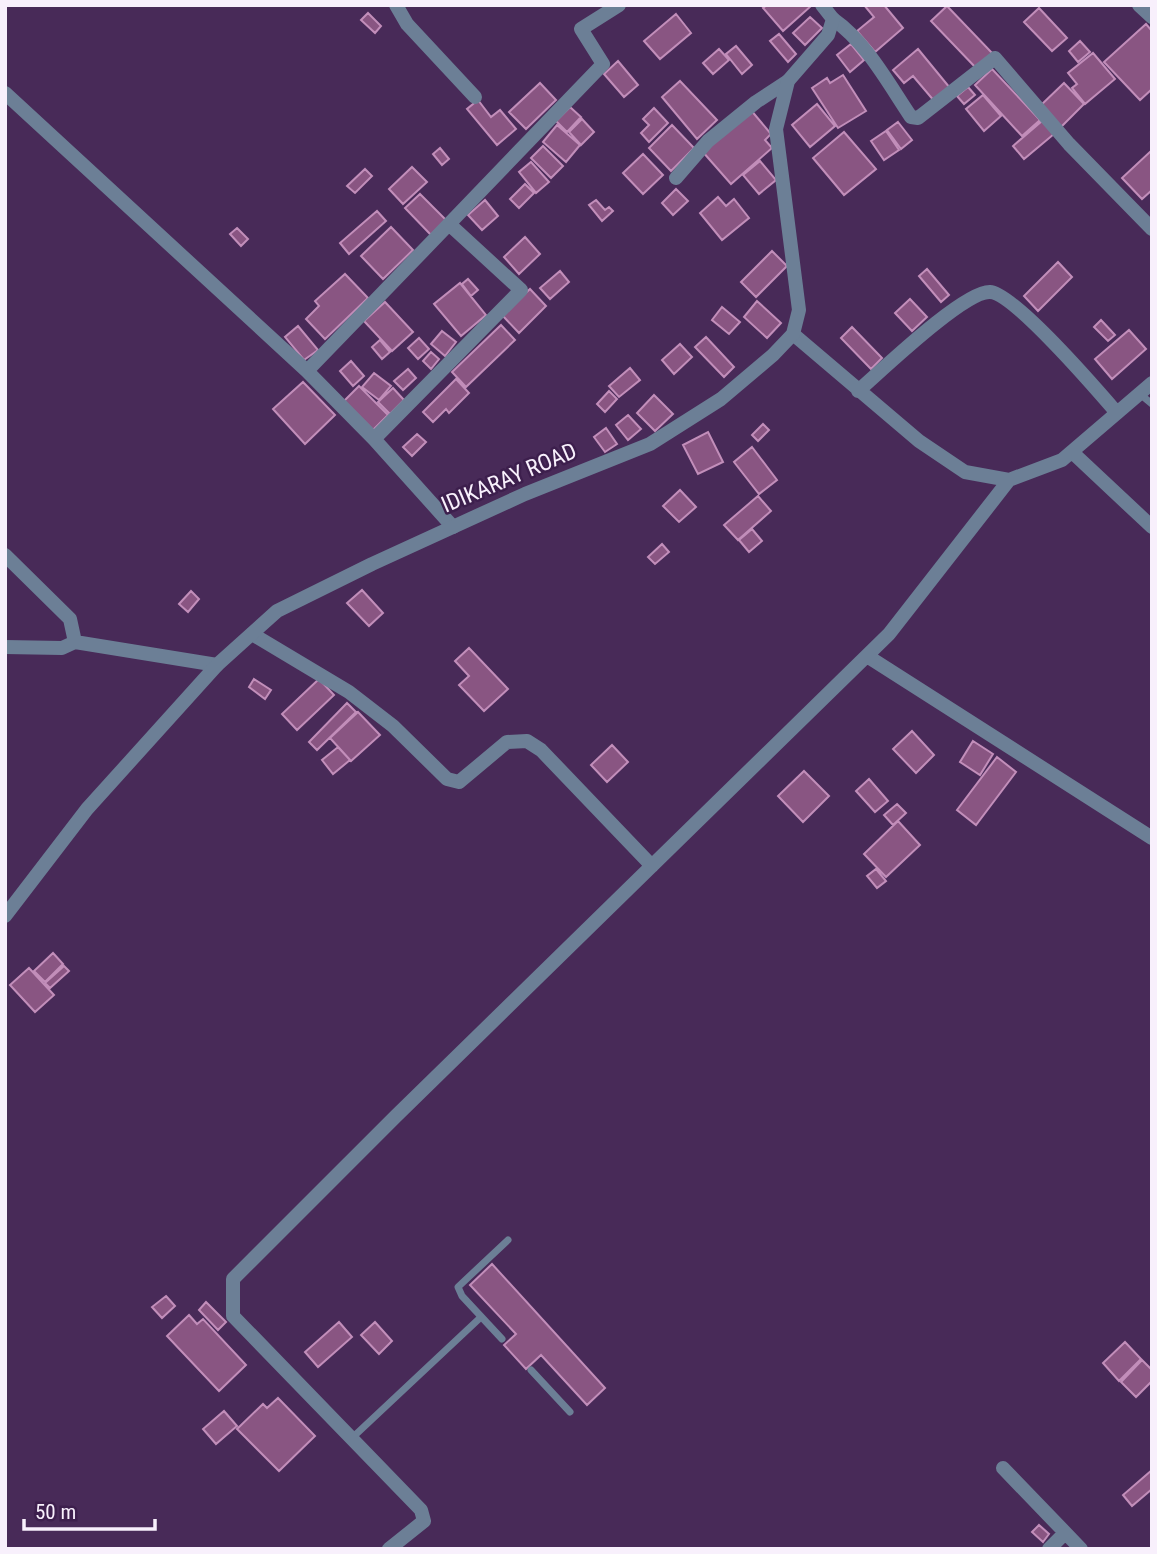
<svg xmlns="http://www.w3.org/2000/svg" width="1157" height="1554" viewBox="0 0 1157 1554" font-family="'Roboto Condensed',sans-serif">
<style>
.building{fill:#895582;stroke:#c28eba;stroke-width:2}
.lines{fill:none;stroke-linecap:round;stroke-linejoin:round}
.service{stroke:#6c7f96;stroke-width:7}
.minor{stroke:#6c7f96;stroke-width:14}
.tertiary{stroke:#6c7f96;stroke-width:14}
.labels{text-anchor:middle;dominant-baseline:central;stroke-width:5;stroke-linejoin:round;paint-order:stroke}
.street-label{font-size:23px;fill:#f8f0fc;stroke:#3d1f4d}
</style>
<rect width="100%" height="100%" fill="#482a58"/>
<path class="building" d="M 767,5 L 810,5 L 811,6 L 783,31 L 763,8 Z
M 864,5 L 884,5 L 903,28 L 875,52 L 857,31 L 874,17 Z
M 947,6 L 993,54 L 977,69 L 931,21 Z
M 1039,8 L 1067,38 L 1052,51 L 1024,22 Z
M 368,13 L 381,26 L 375,33 L 361,20 Z
M 676,14 L 691,33 L 660,59 L 644,41 Z
M 810,17 L 822,28 L 805,45 L 793,33 Z
M 1146,24 L 1152,31 L 1152,89 L 1140,100 L 1104,62 Z
M 779,34 L 796,54 L 788,62 L 770,41 Z
M 1080,41 L 1090,52 L 1078,62 L 1069,51 Z
M 851,44 L 864,60 L 850,72 L 837,55 Z
M 736,46 L 752,65 L 742,74 L 726,54 Z
M 719,49 L 729,60 L 713,74 L 703,63 Z
M 918,49 L 950,88 L 935,102 L 913,76 L 904,83 L 893,70 Z
M 1093,53 L 1115,79 L 1085,104 L 1072,88 L 1077,84 L 1068,73 Z
M 618,61 L 638,85 L 624,97 L 604,74 Z
M 992,69 L 1040,120 L 1022,136 L 975,85 Z
M 843,75 L 866,111 L 838,128 L 812,88 L 827,78 L 830,83 Z
M 680,81 L 717,120 L 697,139 L 662,97 Z
M 540,83 L 556,100 L 526,129 L 509,112 Z
M 1064,83 L 1084,104 L 1061,127 L 1040,106 Z
M 968,87 L 975,95 L 964,104 L 957,96 Z
M 983,95 L 1001,116 L 984,131 L 966,109 Z
M 478,100 L 491,117 L 500,110 L 516,129 L 497,145 L 467,109 Z
M 817,104 L 835,126 L 810,147 L 792,125 Z
M 570,107 L 581,117 L 567,132 L 556,121 Z
M 654,108 L 668,123 L 649,142 L 641,133 L 649,125 L 643,119 Z
M 750,109 L 771,134 L 765,140 L 772,148 L 731,184 L 702,151 Z
M 582,119 L 594,132 L 581,145 L 569,132 Z
M 1042,121 L 1054,134 L 1024,159 L 1013,146 Z
M 898,122 L 912,140 L 901,149 L 887,130 Z
M 557,125 L 580,145 L 566,162 L 543,142 Z
M 672,125 L 694,148 L 671,171 L 649,148 Z
M 886,131 L 899,150 L 884,160 L 871,141 Z
M 844,132 L 876,169 L 844,195 L 813,158 Z
M 543,146 L 563,166 L 551,178 L 531,158 Z
M 440,148 L 449,159 L 442,165 L 433,154 Z
M 1152,150 L 1152,190 L 1142,199 L 1122,178 Z
M 643,154 L 663,175 L 643,194 L 623,173 Z
M 760,161 L 776,180 L 759,194 L 743,175 Z
M 531,162 L 549,182 L 536,193 L 519,172 Z
M 412,167 L 427,182 L 403,204 L 389,189 Z
M 365,169 L 372,176 L 355,193 L 347,186 Z
M 525,184 L 534,193 L 519,208 L 510,199 Z
M 676,189 L 688,201 L 673,215 L 662,203 Z
M 420,194 L 446,220 L 431,235 L 405,208 Z
M 718,197 L 726,206 L 734,199 L 749,218 L 722,240 L 700,213 Z
M 485,200 L 498,216 L 482,230 L 468,215 Z
M 596,200 L 605,210 L 609,207 L 613,211 L 602,221 L 589,205 Z
M 377,211 L 386,221 L 349,254 L 340,243 Z
M 391,227 L 413,250 L 383,279 L 361,256 Z
M 237,228 L 248,239 L 241,246 L 230,234 Z
M 525,237 L 540,254 L 519,274 L 504,257 Z
M 772,251 L 787,266 L 756,297 L 741,282 Z
M 1058,262 L 1072,277 L 1038,311 L 1024,296 Z
M 927,269 L 949,295 L 941,302 L 919,276 Z
M 560,271 L 569,282 L 550,299 L 540,288 Z
M 345,274 L 368,298 L 325,339 L 306,319 L 319,306 L 315,301 Z
M 468,279 L 478,290 L 471,296 L 462,284 Z
M 460,283 L 486,315 L 461,336 L 434,304 Z
M 530,289 L 546,306 L 519,333 L 502,315 Z
M 910,299 L 927,317 L 912,331 L 895,313 Z
M 757,301 L 781,323 L 767,338 L 744,317 Z
M 385,302 L 413,332 L 392,351 L 364,321 Z
M 722,307 L 740,322 L 729,334 L 712,320 Z
M 1101,320 L 1115,335 L 1108,341 L 1094,327 Z
M 501,325 L 515,340 L 466,387 L 452,372 Z
M 298,326 L 318,350 L 304,360 L 285,337 Z
M 852,327 L 882,358 L 871,369 L 841,338 Z
M 1129,330 L 1146,349 L 1112,379 L 1095,359 Z
M 442,331 L 456,342 L 445,356 L 431,344 Z
M 706,337 L 734,367 L 724,377 L 695,347 Z
M 419,338 L 429,349 L 418,359 L 408,348 Z
M 380,340 L 390,352 L 382,359 L 372,347 Z
M 680,344 L 692,357 L 674,374 L 662,360 Z
M 431,352 L 439,359 L 431,369 L 423,361 Z
M 351,361 L 364,376 L 353,386 L 340,371 Z
M 630,368 L 640,380 L 619,397 L 609,386 Z
M 408,369 L 416,378 L 403,390 L 394,381 Z
M 374,373 L 391,386 L 379,400 L 362,387 Z
M 456,379 L 469,393 L 449,413 L 446,409 L 433,422 L 423,412 Z
M 303,382 L 335,415 L 305,444 L 273,409 Z
M 359,386 L 388,415 L 373,430 L 344,401 Z
M 393,388 L 404,400 L 390,414 L 378,402 Z
M 609,391 L 617,399 L 605,412 L 597,404 Z
M 654,395 L 673,414 L 655,431 L 637,413 Z
M 628,415 L 641,429 L 628,440 L 616,425 Z
M 763,424 L 769,430 L 758,441 L 752,435 Z
M 606,428 L 617,444 L 605,452 L 594,437 Z
M 708,432 L 723,462 L 698,474 L 683,445 Z
M 417,434 L 426,442 L 412,456 L 403,447 Z
M 752,447 L 777,480 L 759,494 L 734,462 Z
M 680,490 L 696,507 L 679,522 L 663,506 Z
M 758,496 L 771,511 L 738,540 L 724,525 Z
M 752,529 L 762,541 L 749,552 L 739,540 Z
M 662,544 L 669,552 L 655,564 L 648,557 Z
M 362,590 L 383,613 L 369,626 L 347,603 Z
M 191,591 L 199,599 L 188,612 L 179,604 Z
M 469,648 L 508,689 L 484,711 L 459,685 L 469,676 L 455,661 Z
M 254,679 L 271,690 L 265,699 L 249,687 Z
M 319,679 L 334,695 L 297,730 L 282,714 Z
M 347,703 L 356,712 L 317,750 L 309,742 Z
M 358,712 L 380,735 L 351,761 L 330,738 Z
M 912,731 L 934,755 L 916,773 L 893,749 Z
M 973,741 L 993,754 L 980,775 L 960,762 Z
M 612,745 L 628,762 L 607,782 L 591,765 Z
M 338,747 L 350,760 L 333,774 L 322,760 Z
M 997,757 L 1016,772 L 976,825 L 957,810 Z
M 804,771 L 829,796 L 803,822 L 778,796 Z
M 869,779 L 888,801 L 875,812 L 856,791 Z
M 897,804 L 906,813 L 893,825 L 884,815 Z
M 898,821 L 920,845 L 886,877 L 864,854 Z
M 876,869 L 886,881 L 877,888 L 867,876 Z
M 53,953 L 63,964 L 45,982 L 34,971 Z
M 64,966 L 69,971 L 50,988 L 45,983 Z
M 29,968 L 54,995 L 35,1012 L 10,985 Z
M 492,1264 L 605,1388 L 587,1405 L 541,1355 L 526,1369 L 504,1345 L 516,1334 L 470,1285 Z
M 166,1296 L 175,1306 L 162,1318 L 152,1307 Z
M 206,1302 L 226,1322 L 218,1330 L 199,1310 Z
M 189,1315 L 197,1324 L 203,1319 L 246,1365 L 219,1391 L 167,1336 Z
M 339,1322 L 352,1337 L 318,1367 L 305,1352 Z
M 375,1322 L 392,1341 L 379,1354 L 361,1335 Z
M 1125,1342 L 1141,1359 L 1119,1381 L 1103,1363 Z
M 1142,1360 L 1152,1370 L 1152,1381 L 1136,1397 L 1121,1382 Z
M 278,1398 L 315,1436 L 279,1471 L 237,1429 L 263,1404 L 267,1408 Z
M 224,1411 L 237,1426 L 216,1444 L 203,1429 Z
M 1152,1470 L 1152,1489 L 1132,1506 L 1123,1495 Z
M 1039,1525 L 1049,1534 L 1043,1542 L 1032,1532 Z"/>
<g class="lines">
<path class="service" d="M 1140,394 L 1152,404
M 502,1339 L 462,1296 L 458,1287 L 508,1240
M 531,1370 L 570,1412
M 352,1438 L 481,1317"/>
<path class="minor" d="M 396,5 L 407,24 L 475,97
M 1139,5 L 1152,17
M 833,19 C 867,43 888,83 911,117 L 918,118 L 995,58 L 1069,144 L 1152,229
M 5,93 L 307,371 L 374,439 L 453,527
M 676,178 L 708,141 L 756,102 L 788,81
M 449,224 L 603,64 L 581,29 L 619,5
M 793,334 L 919,441 L 965,472 L 1009,480 L 1062,460 L 1152,383
M 307,371 L 449,224 L 521,290 L 374,439
M 858,391 C 881,371 964,291 990,292 C 1014,293 1098,391 1117,413
M 1072,452 L 1152,527
M 5,555 L 70,619 L 75,642
M 252,634 L 349,692 L 393,726 L 447,779 L 459,782 L 507,742 L 527,741 L 541,750 L 652,866
M 5,647 L 62,648 L 75,642 L 217,665
M 867,656 L 1152,838
M 1003,1468 L 1081,1549
M 389,1549 L 424,1521 L 421,1510 L 233,1316 L 233,1279 L 395,1117 L 889,634 L 1009,480
M 1049,1549 L 1065,1533"/>
<path class="tertiary" d="M 5,916 L 87,809 L 217,665 L 277,611 L 372,564 L 525,494 L 650,444 L 721,399 L 773,355 L 793,334 L 799,310 L 776,129 L 788,81 L 828,35 L 833,19 L 822,5"/>
</g>
<g class="labels">
<g class="street-label">
<text transform="translate(509 478) rotate(-23)">IDIKARAY ROAD</text>
</g>
</g>
<rect width="1157" height="1554" fill="none" stroke="#f8f0fc" stroke-width="14"/>
<path d="M24 1519v10h131v-10" fill="none" stroke="#f8f0fc" stroke-width="3.5"/>
<text x="35" y="1519" font-size="21" fill="#f8f0fc" stroke="#3d1f4d" stroke-width="5" paint-order="stroke">50 m</text>
</svg>
